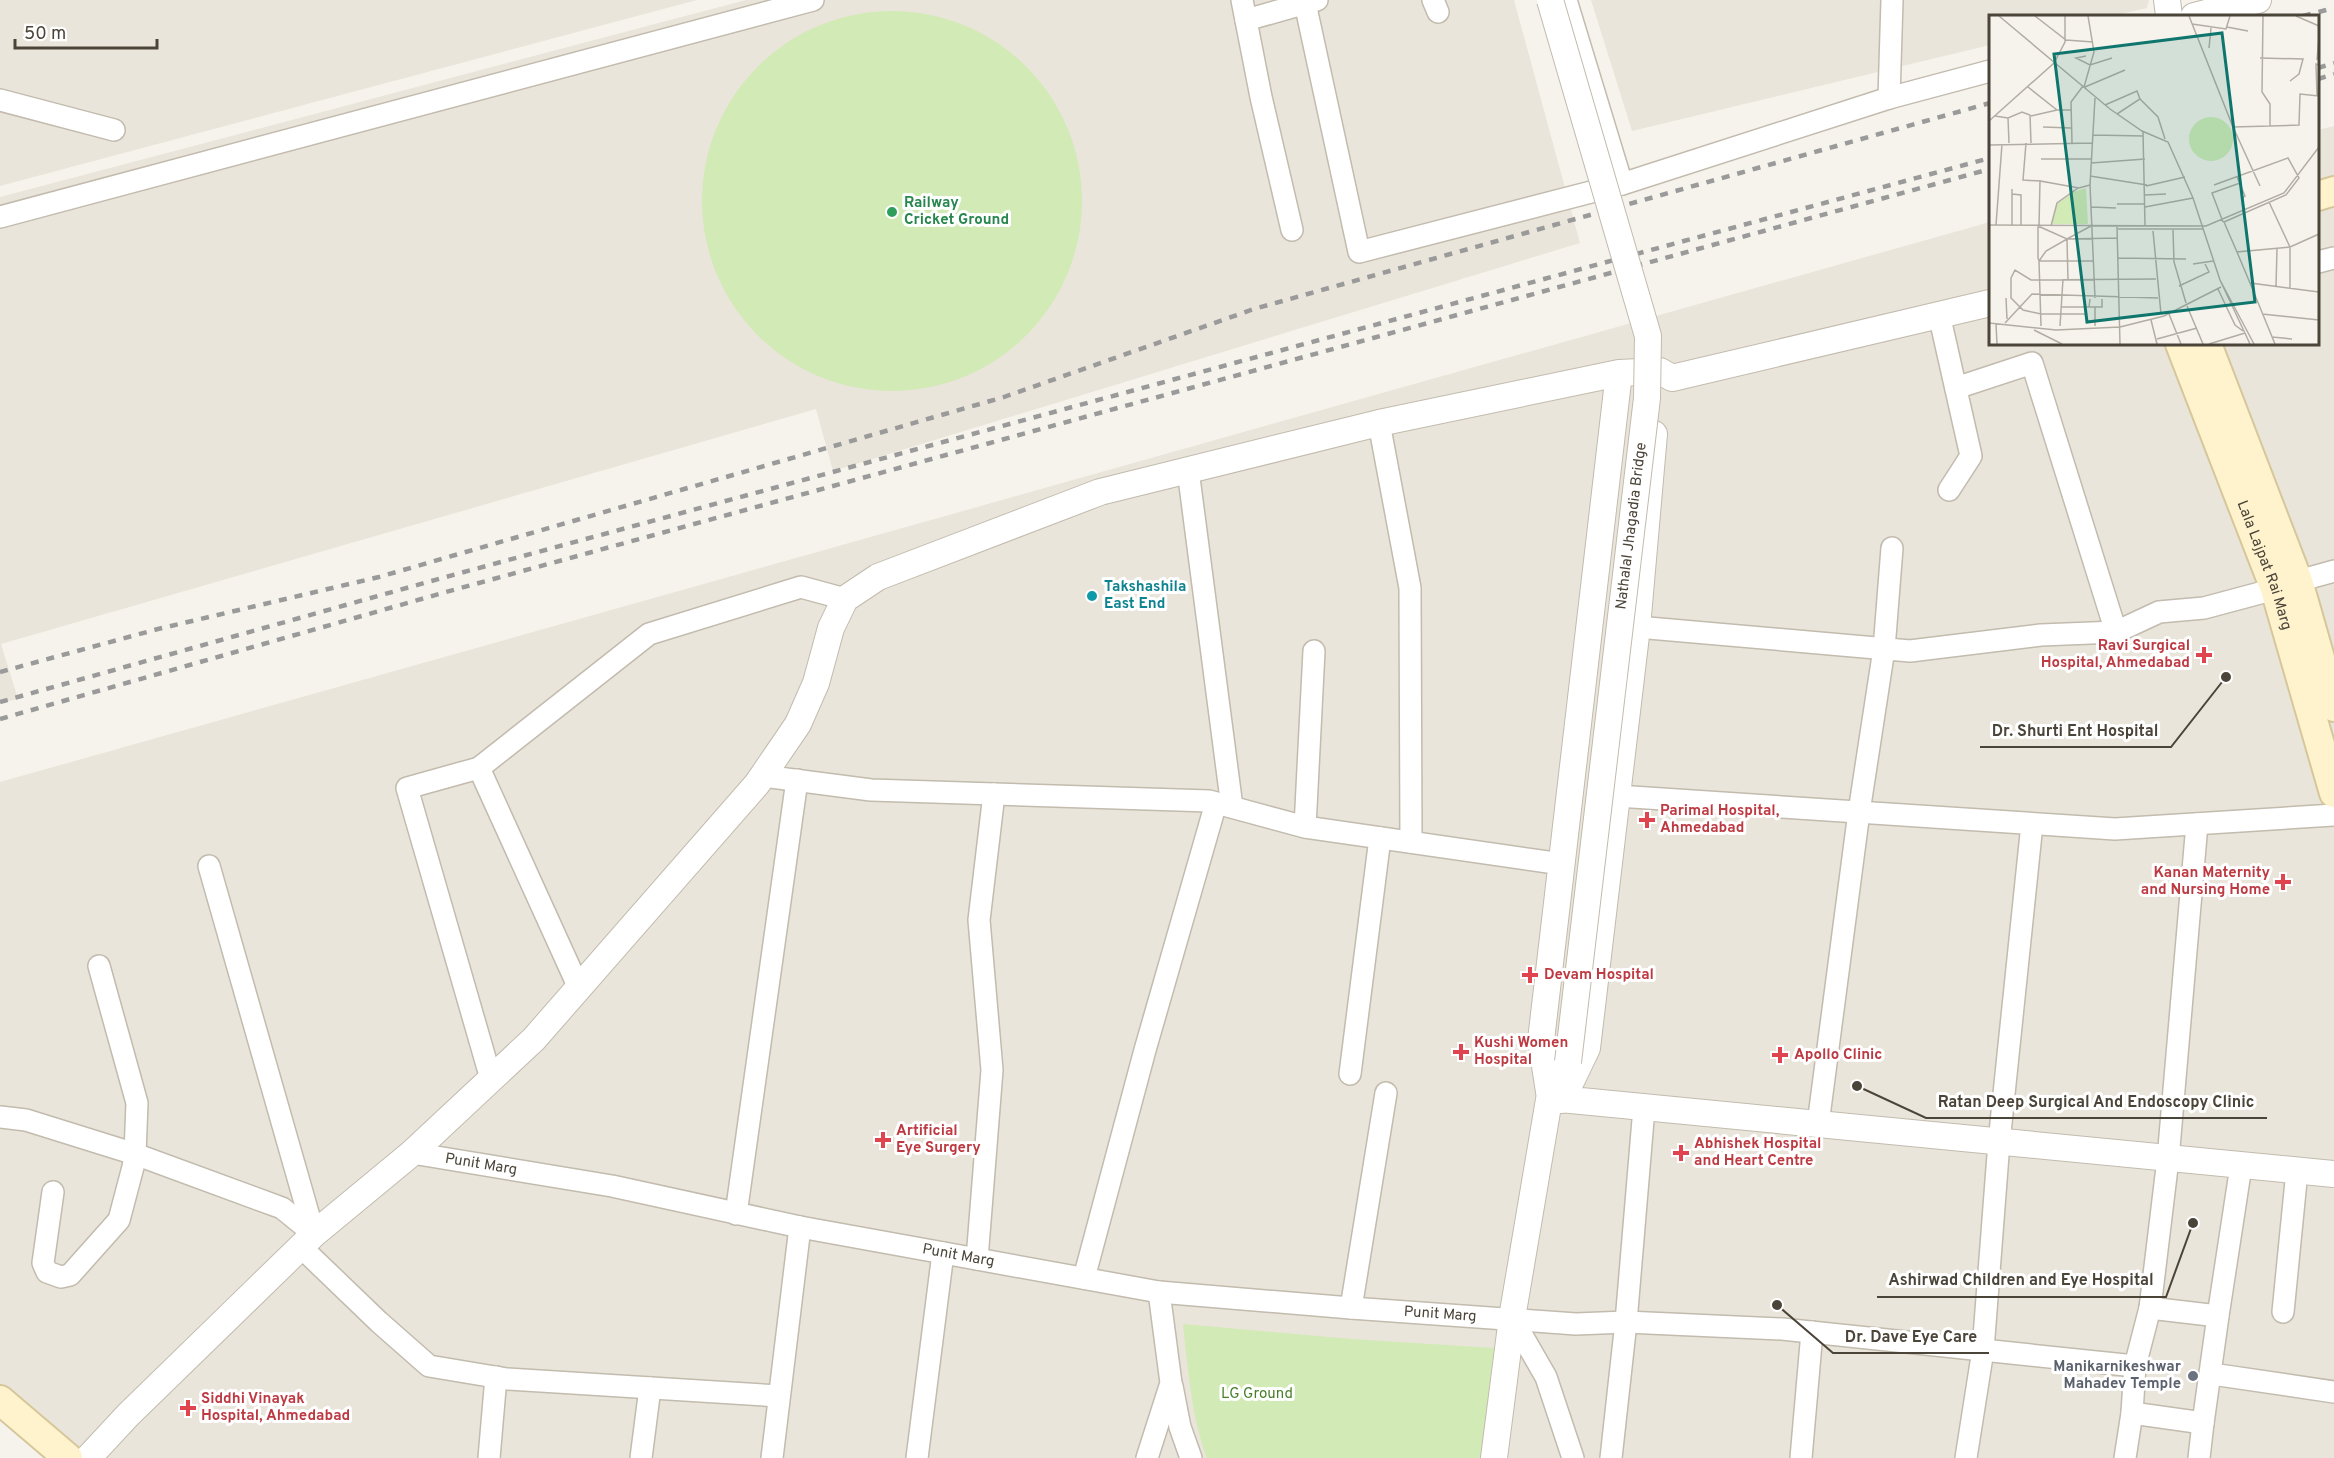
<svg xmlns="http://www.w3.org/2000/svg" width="2334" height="1458" viewBox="0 0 2334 1458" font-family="Overpass,sans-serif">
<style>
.residential{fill:#eae5da}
.green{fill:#d2eab5}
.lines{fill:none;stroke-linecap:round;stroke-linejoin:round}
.minor-casing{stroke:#c2bbae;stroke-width:24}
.tertiary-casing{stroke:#c2bbae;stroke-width:28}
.secondary-casing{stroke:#d6c79b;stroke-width:32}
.minor{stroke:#fff;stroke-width:21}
.tertiary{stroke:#fff;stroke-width:26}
.secondary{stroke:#fff3cd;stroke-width:28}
.rail{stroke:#9a9a9a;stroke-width:4.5;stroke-dasharray:8 8;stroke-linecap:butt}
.tertiary-bridge-casing{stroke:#c2bbae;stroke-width:28;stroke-linecap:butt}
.tertiary-bridge{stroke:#fff;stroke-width:26}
.leisure-dot{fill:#2e9e5b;stroke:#fff;stroke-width:2}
.culture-dot{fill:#0f9aa8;stroke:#fff;stroke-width:2}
.health-dot{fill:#e0444e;stroke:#fff;stroke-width:2}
.worship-dot{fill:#6b7280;stroke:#fff;stroke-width:2}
.labels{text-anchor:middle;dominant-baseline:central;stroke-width:6;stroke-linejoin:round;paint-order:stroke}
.leisure-label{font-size:15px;font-weight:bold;fill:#27864d;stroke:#fff;text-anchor:start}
.street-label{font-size:15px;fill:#4b4439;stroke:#fff}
.culture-label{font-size:15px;font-weight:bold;fill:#0d838f;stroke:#fff;text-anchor:start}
.health-label{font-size:15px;font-weight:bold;fill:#be3a42;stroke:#fff;text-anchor:start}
.worship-label{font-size:15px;font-weight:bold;fill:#5b616d;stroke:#fff;text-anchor:end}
.park-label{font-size:15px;fill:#4a7f2a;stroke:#fff}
.inset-road{fill:none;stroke:#b2ada4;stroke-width:1.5}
.view{fill:#0f766e;fill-opacity:0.15;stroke:#0f766e;stroke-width:3}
.inset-edge{fill:none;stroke:#4b4439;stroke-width:3}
.leader{fill:none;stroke:#4b4439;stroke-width:2}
.callout-dot{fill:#4b4439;stroke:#fff;stroke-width:2}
.callout-label{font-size:16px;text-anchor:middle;font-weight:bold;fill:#4b4439;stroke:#fff;stroke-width:6;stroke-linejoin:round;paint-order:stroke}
</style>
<rect width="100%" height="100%" fill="#f6f3ec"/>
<path class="residential" d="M 0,0 L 697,0 L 0,186 Z
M 746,0 L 1514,0 L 1580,243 L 833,471 L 816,409 L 1,644 L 18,699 L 0,703 L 0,197 Z
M 1591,0 L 2149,0 L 2147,8 L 2111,16 L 1990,16 L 1990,45 L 1632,131 Z
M 2334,126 L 2334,1458 L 67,1458 L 0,1402 L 0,782 L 1990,222 L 1990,344 L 2318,344 L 2318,130 Z"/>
<path class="green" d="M702 201a190 190 0 1 1 380 0a190 190 0 1 1-380 0Z
M 1183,1324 L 1352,1339 L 1494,1348 L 1481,1458 L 1207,1458 C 1191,1416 1188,1368 1183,1324 Z"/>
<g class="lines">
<defs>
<g id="minor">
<path d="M 1242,0 L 1261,97 L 1292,230"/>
<path d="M 1433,0 L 1438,12"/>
<path d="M 1566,0 L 1622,184 L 1889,98"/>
<path d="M 1892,0 L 1889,98 L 1990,71"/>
<path d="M 1305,3 L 1359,252 L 1622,184"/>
<path d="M 1246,20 L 1317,0"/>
<path d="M 0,100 L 114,130"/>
<path d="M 0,217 L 813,0"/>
<path d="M 2318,262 L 2334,258"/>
<path d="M 1939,314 L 1971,456 L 1949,490"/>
<path d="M 1956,388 L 2032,363 L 2116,632"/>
<path d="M 1379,423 L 1410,588 L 1411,842"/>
<path d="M 1188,470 L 1232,807"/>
<path d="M 2298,581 L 2334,571"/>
<path d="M 1637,627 L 1910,651 L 2041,635 L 2116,632 L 2159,612 L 2204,608 L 2275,589"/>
<path d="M 479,768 L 649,634 L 801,587 L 845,599"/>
<path d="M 763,776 L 871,790 L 1209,801 L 1305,827 L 1562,864"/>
<path d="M 1617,796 L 2115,829 L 2334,815"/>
<path d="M 1305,827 L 1314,651"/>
<path d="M 209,866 L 314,1234"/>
<path d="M 1350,1074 L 1380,838"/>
<path d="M 491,1079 L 407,788 L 479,768 L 579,988"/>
<path d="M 0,1117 L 26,1120 L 135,1154 L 282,1208 L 314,1234"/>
<path d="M 1818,1124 L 1859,812 L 1884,649 L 1892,548"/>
<path id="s1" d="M 412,1153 L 612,1186 L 800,1227 L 1159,1292 L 1351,1308 L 1576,1324 L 1626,1322 L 1782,1329 L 2135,1366"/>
<path d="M 53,1192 L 43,1263 L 47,1272 L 61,1277 L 70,1275 L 119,1220 L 133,1167 L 135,1154 L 137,1103 L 99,966"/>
<path d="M 736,1214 L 797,780"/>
<path d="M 301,1247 L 379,1322 L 429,1366 L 507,1379 L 779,1396"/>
<path d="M 977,1259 L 992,1070 L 979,920 L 994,794"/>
<path d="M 1084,1278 L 1145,1050 L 1216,803"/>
<path d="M 1351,1308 L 1386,1093"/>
<path d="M 2283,1312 L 2297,1171"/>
<path d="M 2218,1316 L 2241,1166"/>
<path d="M 1512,1318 L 1546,1377 L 1573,1458"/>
<path d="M 2212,1374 L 2334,1392"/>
<path d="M 1172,1386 L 1180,1427 L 1191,1458"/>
<path d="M 2132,1413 L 2203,1423 L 2218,1316 L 2150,1308"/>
<path d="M 489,1458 L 496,1377"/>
<path d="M 641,1458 L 650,1388"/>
<path d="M 772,1458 L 800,1227"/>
<path d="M 917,1458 L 943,1253"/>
<path d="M 1147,1458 L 1171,1383 L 1159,1292"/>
<path d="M 1611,1458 L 1626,1322 L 1644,1108"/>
<path d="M 1801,1458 L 1812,1332"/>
<path d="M 1966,1458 L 1983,1350 L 1999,1142 L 2032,824"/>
<path d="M 2125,1458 L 2132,1413 L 2135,1366 L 2150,1308 L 2168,1159 L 2197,824"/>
<path d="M 2199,1458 L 2203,1423"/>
</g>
<path id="tertiary" d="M 2167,0 L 2169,16
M 2194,16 L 2258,0
M 1550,1098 L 2334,1174
M 1550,1098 L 1541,1040 L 1619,373
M 1562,1100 L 1587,1048 L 1637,627 L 1654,434
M 88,1458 L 128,1415 L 314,1234 L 412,1153 L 534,1039 L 757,784 L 798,724 L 816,683 L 831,628 L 845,599 L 878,577 L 1100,492 L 1379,423 L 1619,373 L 1660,371 L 1672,378 L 1990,303
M 1494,1458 L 1512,1318 L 1552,1082"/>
<g id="secondary">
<path d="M 2318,196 L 2334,191"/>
<path id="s2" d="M 2180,344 L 2275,589 L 2334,793"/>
<path d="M 2207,344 L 2298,581 L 2334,707"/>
<path d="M 0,1400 L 68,1458"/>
</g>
</defs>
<use href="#minor" class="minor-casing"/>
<use href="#tertiary" class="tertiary-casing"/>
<use href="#secondary" class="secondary-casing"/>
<use href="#minor" class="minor"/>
<use href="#tertiary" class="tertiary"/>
<use href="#secondary" class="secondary"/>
<path class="rail" d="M 2303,16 L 2334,8
M 2318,68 L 2334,63
M 2318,79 L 2334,74
M 0,672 L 158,629 L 379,577 L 587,517 L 1004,397 L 1254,309 L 1990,103
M 0,702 L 442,578 L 1990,158
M 0,719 L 446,592 L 1990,169"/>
<defs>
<path id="tertiary-bridge" d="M 1550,0 L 1648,336 L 1647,398 L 1568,1062"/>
</defs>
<use href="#tertiary-bridge" class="tertiary-bridge-casing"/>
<use href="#tertiary-bridge" class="tertiary-bridge"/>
</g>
<circle class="leisure-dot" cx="892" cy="212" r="6"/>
<circle class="culture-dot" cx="1092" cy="596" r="6"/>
<g class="health-dot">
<path d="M2201 646h6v6h6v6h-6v6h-6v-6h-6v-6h6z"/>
<path d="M1644 811h6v6h6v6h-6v6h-6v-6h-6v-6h6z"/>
<path d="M2280 873h6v6h6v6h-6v6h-6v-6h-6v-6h6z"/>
<path d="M1527 966h6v6h6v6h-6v6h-6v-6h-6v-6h6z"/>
<path d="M1458 1043h6v6h6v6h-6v6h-6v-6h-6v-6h6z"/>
<path d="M1777 1046h6v6h6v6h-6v6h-6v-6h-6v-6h6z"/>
<path d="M880 1131h6v6h6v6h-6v6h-6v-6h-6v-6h6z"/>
<path d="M1678 1144h6v6h6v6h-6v6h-6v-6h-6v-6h6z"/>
<path d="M185 1399h6v6h6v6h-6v6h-6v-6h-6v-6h6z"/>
</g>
<circle class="worship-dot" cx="2193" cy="1376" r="6"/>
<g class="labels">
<g class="leisure-label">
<text x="904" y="203">Railway<tspan x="904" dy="17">Cricket Ground</tspan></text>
</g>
<g class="street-label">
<text transform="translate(1632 526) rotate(-83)">Nathalal Jhagadia Bridge</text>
<text stroke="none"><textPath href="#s2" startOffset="237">Lala Lajpat Rai Marg</textPath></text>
<text stroke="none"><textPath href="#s1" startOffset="70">Punit Marg</textPath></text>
<text stroke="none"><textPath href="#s1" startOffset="556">Punit Marg</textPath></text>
<text stroke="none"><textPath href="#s1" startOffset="1042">Punit Marg</textPath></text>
</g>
<g class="culture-label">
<text x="1104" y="587">Takshashila<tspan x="1104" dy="17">East End</tspan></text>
</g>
<g class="health-label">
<text x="2190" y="646" text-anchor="end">Ravi Surgical<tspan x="2190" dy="17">Hospital, Ahmedabad</tspan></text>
<text x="1660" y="811">Parimal Hospital,<tspan x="1660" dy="17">Ahmedabad</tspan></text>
<text x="2270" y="873" text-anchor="end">Kanan Maternity<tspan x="2270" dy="17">and Nursing Home</tspan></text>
<text x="1544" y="975">Devam Hospital</text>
<text x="1474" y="1043">Kushi Women<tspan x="1474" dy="17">Hospital</tspan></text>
<text x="1794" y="1055">Apollo Clinic</text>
<text x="896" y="1131">Artificial<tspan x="896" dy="17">Eye Surgery</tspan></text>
<text x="1694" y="1144">Abhishek Hospital<tspan x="1694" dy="17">and Heart Centre</tspan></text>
<text x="201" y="1399">Siddhi Vinayak<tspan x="201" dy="17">Hospital, Ahmedabad</tspan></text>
</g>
<g class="worship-label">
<text x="2181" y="1367">Manikarnikeshwar<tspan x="2181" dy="17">Mahadev Temple</tspan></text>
</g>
<g class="park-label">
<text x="1257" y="1394">LG Ground</text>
</g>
</g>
<g transform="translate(1989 15)">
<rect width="330" height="330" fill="#f6f3ec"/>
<path d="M200 124a22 22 0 1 1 44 0a22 22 0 1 1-44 0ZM 97,173 L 99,209 L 63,209 L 68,189 L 84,177 Z" fill="#d2eab5"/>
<path class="inset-road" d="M 10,1 L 121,94 L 153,116 L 179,127 L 204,183 L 231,265M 46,1 L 77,25 L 104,27M 200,1 L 244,112 L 281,111M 274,1 L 273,77 L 281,89 L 281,111 L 310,110 L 311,79 L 330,81M 307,1 L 330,11M 203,9 L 237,14 L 241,1M 238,12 L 259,16M 220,33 L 222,13M 97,41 L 87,43 L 101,50 L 123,43M 271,43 L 314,44 L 310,59 L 301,66M 328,45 L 330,22M 39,72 L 68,95 L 82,95M 95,72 L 105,37 L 99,1M 96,72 L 136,55M 328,80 L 327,49 L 330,50M 151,84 L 169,102 L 176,124M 116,90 L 148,76 L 151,84 L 128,99M 6,101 L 19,103 L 33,97 L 41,100 L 42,128M 42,101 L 68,95M 19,103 L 20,128M 0,106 L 65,48 L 76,27 L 76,1M 54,112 L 82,113M 244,112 L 271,171M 154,117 L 156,210M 104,120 L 154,121M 37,128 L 34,165 L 51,166M 83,128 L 82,87 L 94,71M 0,130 L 103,128M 52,144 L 102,144M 102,148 L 156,144M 101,161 L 158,170M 248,162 L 256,181 L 252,184M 225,170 L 299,143 L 310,163 L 297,180 L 235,207 L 248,237M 157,171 L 196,162M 330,171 L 330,197M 23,174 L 23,179 L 32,180 L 32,211M 156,180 L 177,179M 128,189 L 156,189M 102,192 L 127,193M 156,192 L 204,183M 234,207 L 223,178 L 251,168M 0,210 L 217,211 L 295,178 L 330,132M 7,210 L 13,129M 23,211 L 23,179M 50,211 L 51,166 L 90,173 L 101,170M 62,211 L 68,188 L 89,173M 102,211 L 78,224 L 49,211 L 49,243 L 50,246 L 105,246M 128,212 L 131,329M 129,214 L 214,214M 184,215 L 185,247 L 197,288M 164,216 L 172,299M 78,224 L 79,265M 129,243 L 197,244M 204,249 L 224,246M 261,268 L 248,237 L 301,232 L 280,187M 190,271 L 220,257 L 216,249M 287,271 L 288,234M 301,273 L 301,232 L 330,219M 229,274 L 246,310 L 254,316M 17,283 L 18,304M 106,283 L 101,170 L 106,83M 101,284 L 100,292 L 113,292 L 113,284M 198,291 L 214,329M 72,292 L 100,292M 97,299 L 52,299 L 34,295 L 22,283 L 22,263 L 26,255 L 42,265 L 167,264M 180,299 L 192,329M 273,299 L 330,305M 162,305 L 168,329M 0,308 L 67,315 L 131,312 L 175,301 L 232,272M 16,308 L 43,279 L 169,283M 7,309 L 8,329M 52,311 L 50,246 L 57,236 L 78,224 L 129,223M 71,311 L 74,264M 106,311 L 106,292M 45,315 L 73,329M 283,322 L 303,324M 168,324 L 208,313M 220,329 L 256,318M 261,329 L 231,265 L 265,329M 286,329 L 261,268 L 330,277"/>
<path class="view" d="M 233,18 L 266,287 L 98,307 L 65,39 Z"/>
<rect width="330" height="330" class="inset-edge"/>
</g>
<path class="leader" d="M2226 677L2171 747H1980M1857 1086L1926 1118H2267M2193 1223L2166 1297H1877M1777 1305L1833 1353H1989"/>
<g class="callout-dot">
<circle cx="2226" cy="677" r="6"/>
<circle cx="1857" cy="1086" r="6"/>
<circle cx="2193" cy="1223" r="6"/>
<circle cx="1777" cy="1305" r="6"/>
</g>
<g class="callout-label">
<text x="2075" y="736">Dr. Shurti Ent Hospital</text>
<text x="2096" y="1107">Ratan Deep Surgical And Endoscopy Clinic</text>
<text x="2021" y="1285">Ashirwad Children and Eye Hospital</text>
<text x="1911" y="1342">Dr. Dave Eye Care</text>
</g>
<path d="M15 39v9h142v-9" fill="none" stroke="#4b4439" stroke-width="3"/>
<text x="24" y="39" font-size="18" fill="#4b4439" stroke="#ffffff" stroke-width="4.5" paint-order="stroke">50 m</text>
</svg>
